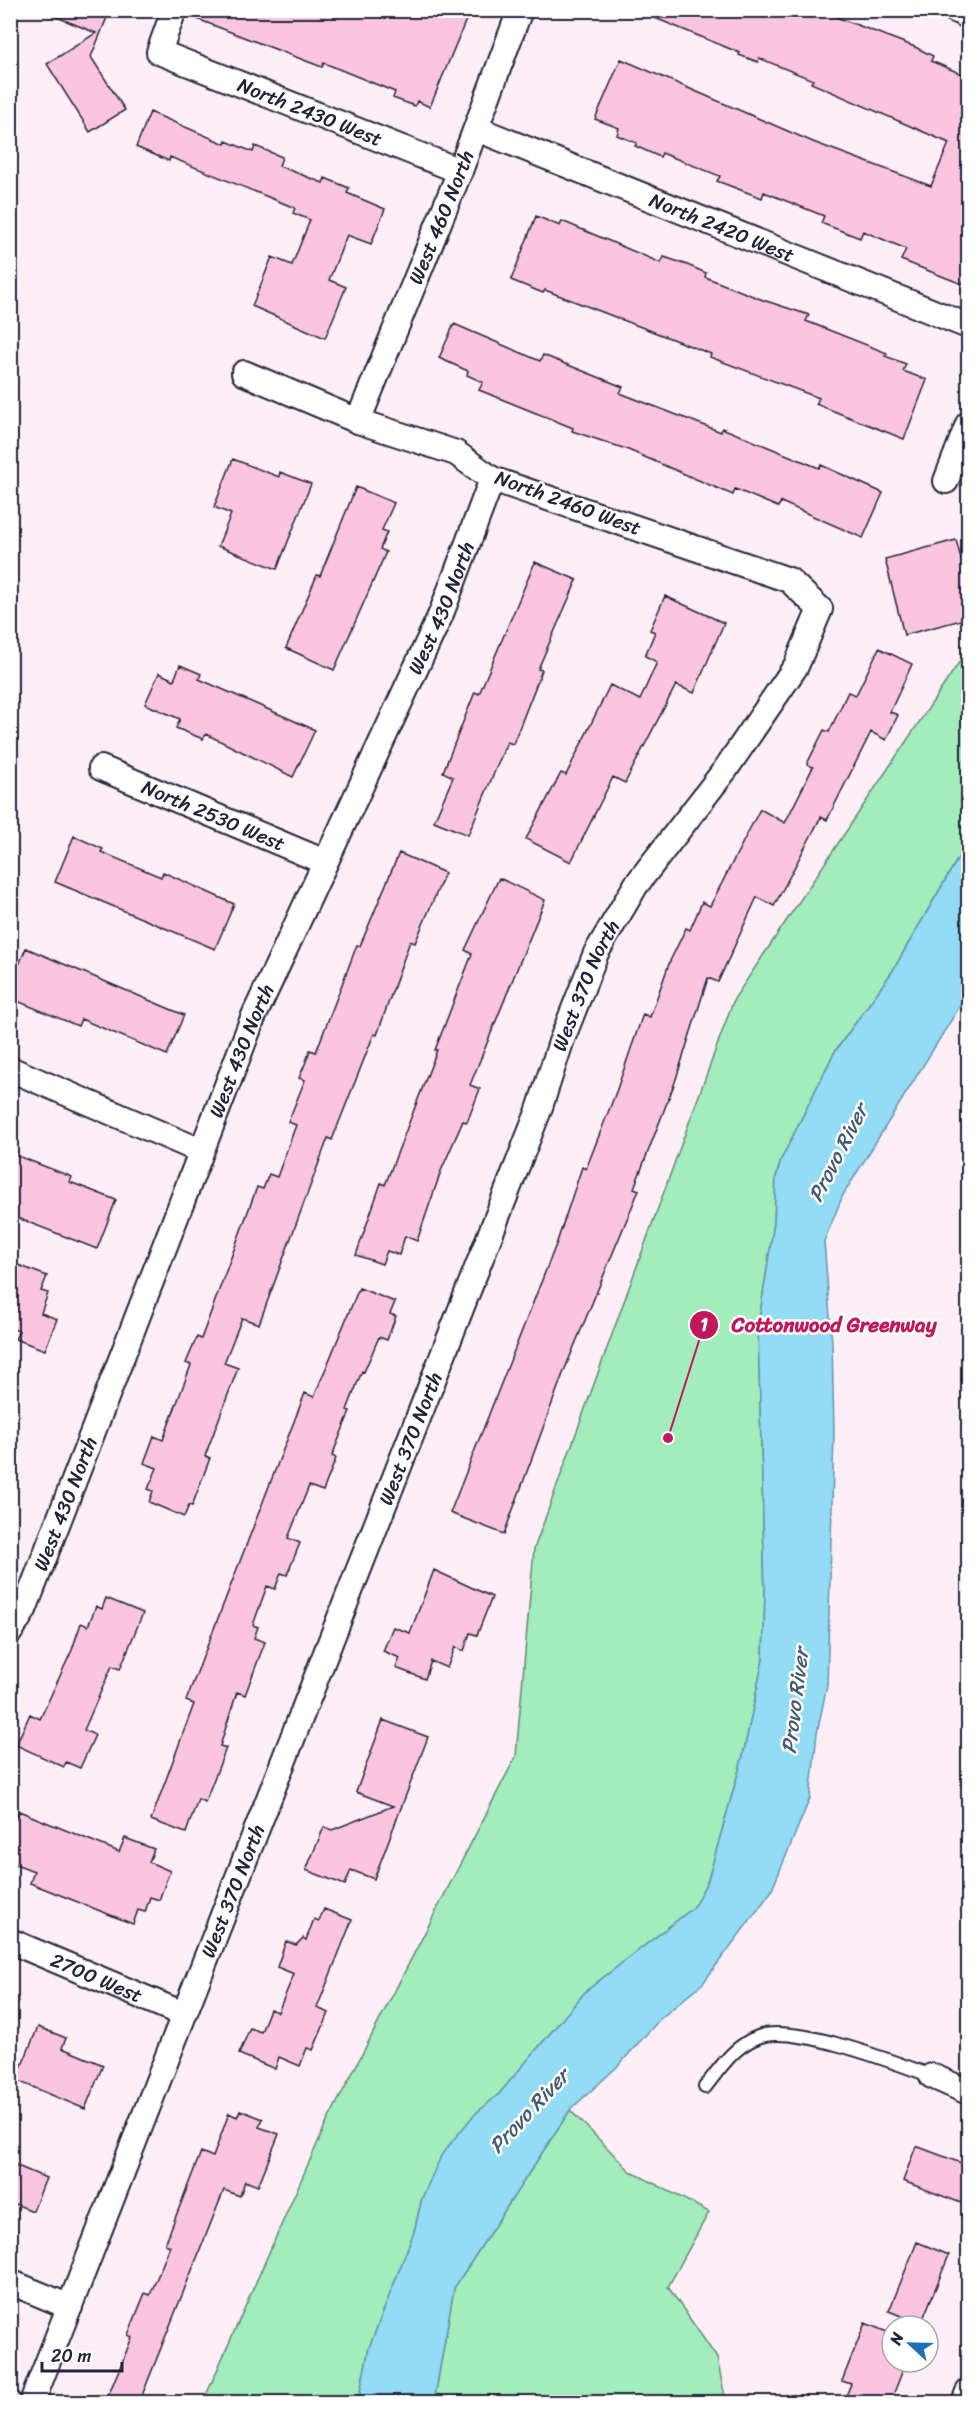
<svg xmlns="http://www.w3.org/2000/svg" width="979" height="2413" viewBox="0 0 979 2413" font-family="Sriracha,sans-serif">
<style>
.green{fill:#a3ecbb;stroke:#62877b;stroke-width:1.5}
.water{fill:#93dcf5;stroke:#6692ab;stroke-width:1.5}
.building{fill:#fcc5df;stroke:#22223b;stroke-width:1.5}
.lines{fill:none;stroke-linecap:round;stroke-linejoin:round}
.service-casing{stroke:#22223b;stroke-width:16}
.minor-casing{stroke:#22223b;stroke-width:28}
.service{stroke:#fff;stroke-width:12}
.minor{stroke:#fff;stroke-width:24}
.labels{text-anchor:middle;dominant-baseline:central;stroke-width:5;stroke-linejoin:round;paint-order:stroke}
.street-label{font-size:20px;fill:#22223b;stroke:#fff}
.water-label{font-size:21px;font-style:italic;fill:#445a73;stroke:#fff}
.leader{fill:none;stroke:#c2185b;stroke-width:2}
.callout-dot{fill:#c2185b;stroke:#fff;stroke-width:2}
.mark-label{font-size:18px;text-anchor:middle;font-weight:bold;fill:#fff}
.callout-label{font-size:21px;text-anchor:middle;font-weight:bold;fill:#c2185b;stroke:#fff;stroke-width:5;stroke-linejoin:round;paint-order:stroke}
</style>
<rect width="100%" height="100%" fill="#feeef5"/>
<filter id="ink" filterUnits="userSpaceOnUse"><feTurbulence type="fractalNoise" baseFrequency=".0167" numOctaves="2"/><feDisplacementMap in="SourceGraphic" scale="12" xChannelSelector="R" yChannelSelector="G"/><feConvolveMatrix kernelMatrix="1 2 1 2 8 2 1 2 1" color-interpolation-filters="sRGB"/></filter>
<g filter="url(#ink)">
<path class="green" d="M 968,649 L 968,841 L 892,972 L 834,1053 L 781,1160 L 776,1177 L 774,1223 L 758,1327 L 765,1594 L 763,1660 L 743,1756 L 708,1880 L 693,1908 L 586,1991 L 499,2094 L 473,2116 L 422,2198 L 414,2232 L 369,2348 L 358,2402 L 203,2402 L 325,2126 L 516,1756 L 534,1549 L 734,999 Z
M 570,2110 L 630,2171 L 709,2212 L 668,2287 L 717,2358 L 726,2402 L 434,2402 L 454,2288 Z"/>
<path class="water" d="M 968,841 L 968,993 L 843,1195 L 824,1241 L 832,1344 L 834,1432 L 827,1685 L 817,1733 L 810,1798 L 771,1892 L 703,1983 L 660,2019 L 618,2066 L 570,2110 L 454,2288 L 434,2402 L 358,2402 L 369,2348 L 414,2232 L 422,2198 L 442,2154 L 473,2116 L 499,2094 L 586,1991 L 693,1908 L 708,1880 L 743,1756 L 763,1660 L 765,1594 L 758,1327 L 774,1223 L 776,1177 L 781,1160 L 834,1053 L 892,972 Z"/>
<path class="building" d="M 110,10 L 91,57 L 125,110 L 90,132 L 47,64 L 96,33 L 42,11 Z
M 188,10 L 470,10 L 430,107 L 417,101 L 415,106 L 393,98 L 395,92 L 324,63 L 322,67 L 246,38 L 187,15 Z
M 833,10 L 831,15 L 915,47 L 933,56 L 931,61 L 969,77 L 969,269 L 962,284 L 901,260 L 906,249 L 863,231 L 860,238 L 821,223 L 824,216 L 764,192 L 762,198 L 717,181 L 720,176 L 662,153 L 660,157 L 635,146 L 637,143 L 617,135 L 619,128 L 595,119 L 621,59 L 813,142 L 931,186 L 949,143 L 811,83 L 813,80 L 759,58 L 758,62 L 739,55 L 740,53 L 638,11 Z
M 150,112 L 225,144 L 226,141 L 253,152 L 255,146 L 282,157 L 279,166 L 323,183 L 325,178 L 349,188 L 347,193 L 385,209 L 371,244 L 347,235 L 329,280 L 346,287 L 325,338 L 252,306 L 272,257 L 292,265 L 310,220 L 293,213 L 295,208 L 170,157 L 169,161 L 136,147 Z
M 536,216 L 560,226 L 562,221 L 661,263 L 664,257 L 685,264 L 706,273 L 705,277 L 763,300 L 809,315 L 806,321 L 887,353 L 885,356 L 906,364 L 903,371 L 927,380 L 904,439 L 816,404 L 819,398 L 710,357 L 711,354 L 545,290 L 543,293 L 511,280 Z
M 454,324 L 540,361 L 543,355 L 623,387 L 620,393 L 721,432 L 722,428 L 819,468 L 821,465 L 883,493 L 863,538 L 781,502 L 778,507 L 735,489 L 733,495 L 626,449 L 572,431 L 573,428 L 479,390 L 483,382 L 467,375 L 468,371 L 439,358 Z
M 233,459 L 279,477 L 280,472 L 311,484 L 277,569 L 218,546 L 231,514 L 214,507 Z
M 356,487 L 394,503 L 382,530 L 387,532 L 380,549 L 386,552 L 334,670 L 286,648 L 317,575 L 320,576 Z
M 956,540 L 969,589 L 969,618 L 904,635 L 885,559 Z
M 535,562 L 577,580 L 538,669 L 542,670 L 513,744 L 507,742 L 468,835 L 434,821 L 453,777 L 443,772 L 475,692 L 479,694 Z
M 665,596 L 724,623 L 694,693 L 676,685 L 625,783 L 613,777 L 571,862 L 526,839 L 561,773 L 566,775 L 610,685 L 640,700 L 657,662 L 645,656 L 655,632 L 650,630 Z
M 879,648 L 912,664 L 890,712 L 898,715 L 886,740 L 871,732 L 827,820 L 821,817 L 774,906 L 757,897 L 718,982 L 708,978 L 675,1082 L 634,1188 L 639,1190 L 564,1371 L 504,1534 L 450,1513 L 557,1242 L 582,1167 L 586,1169 L 616,1092 L 643,1014 L 650,1017 L 670,961 L 686,928 L 690,930 L 702,902 L 710,906 L 760,809 L 785,823 L 813,767 L 807,764 L 824,730 L 829,732 L 848,692 L 856,695 Z
M 180,665 L 201,674 L 199,679 L 315,730 L 293,777 L 206,734 L 203,739 L 176,728 L 180,719 L 145,704 L 159,673 L 174,680 Z
M 74,836 L 103,849 L 101,852 L 161,877 L 163,872 L 234,904 L 215,949 L 55,882 Z
M 399,853 L 445,873 L 415,943 L 410,941 L 377,1035 L 374,1034 L 332,1140 L 328,1138 L 259,1324 L 242,1318 L 224,1363 L 238,1368 L 205,1456 L 210,1458 L 192,1506 L 189,1505 L 184,1517 L 149,1502 L 153,1491 L 148,1489 L 157,1468 L 144,1463 L 154,1436 L 163,1440 L 191,1365 L 186,1363 L 197,1337 L 201,1339 L 257,1187 L 263,1189 L 269,1174 L 277,1177 L 296,1125 L 288,1122 L 305,1080 L 299,1078 L 305,1064 L 310,1050 L 316,1052 L 357,945 L 360,946 Z
M 499,878 L 545,900 L 470,1085 L 480,1089 L 467,1122 L 463,1121 L 441,1171 L 417,1241 L 405,1236 L 399,1255 L 387,1251 L 382,1264 L 356,1255 L 381,1183 L 385,1185 L 437,1050 L 435,1050 L 472,954 L 465,950 Z
M 26,948 L 184,1015 L 167,1055 L 81,1019 L 78,1026 L 10,998 L 10,986 Z
M 10,1153 L 72,1177 L 70,1182 L 116,1200 L 97,1249 L 10,1215 Z
M 10,1262 L 47,1276 L 41,1291 L 48,1293 L 41,1313 L 57,1319 L 45,1350 L 15,1339 L 19,1331 L 10,1328 Z
M 359,1288 L 395,1302 L 390,1314 L 396,1316 L 387,1340 L 379,1337 L 364,1372 L 362,1371 L 347,1410 L 350,1411 L 332,1456 L 336,1458 L 323,1491 L 309,1486 L 288,1538 L 300,1543 L 287,1575 L 281,1573 L 275,1589 L 267,1586 L 253,1625 L 258,1627 L 254,1638 L 265,1642 L 245,1695 L 237,1692 L 220,1746 L 226,1748 L 205,1802 L 198,1799 L 186,1833 L 151,1820 L 194,1704 L 186,1701 L 305,1393 L 314,1397 Z
M 434,1570 L 492,1597 L 477,1635 L 470,1633 L 464,1651 L 455,1647 L 447,1668 L 431,1661 L 425,1679 L 396,1668 L 400,1658 L 383,1651 L 393,1627 L 410,1633 Z
M 106,1598 L 143,1613 L 120,1669 L 112,1666 L 84,1730 L 95,1735 L 80,1768 L 66,1762 L 64,1767 L 16,1745 L 30,1714 L 40,1719 L 72,1650 L 81,1623 L 88,1626 L 96,1606 L 102,1609 Z
M 383,1720 L 428,1737 L 374,1879 L 351,1870 L 345,1885 L 306,1870 L 324,1827 L 332,1830 L 393,1806 L 356,1792 Z
M 19,1811 L 119,1852 L 125,1838 L 154,1849 L 149,1862 L 170,1871 L 159,1900 L 150,1897 L 145,1912 L 138,1910 L 133,1924 L 30,1883 L 34,1871 L 10,1862 L 10,1833 Z
M 324,1909 L 352,1920 L 317,2008 L 329,2013 L 313,2050 L 307,2048 L 300,2066 L 279,2057 L 275,2069 L 239,2054 L 250,2028 L 261,2032 L 270,2009 L 278,2012 L 294,1974 L 277,1967 L 286,1941 L 296,1945 L 303,1938 L 306,1940 L 314,1919 L 319,1921 Z
M 38,2027 L 66,2038 L 62,2048 L 103,2065 L 85,2109 L 16,2080 Z
M 240,2110 L 263,2119 L 259,2127 L 279,2134 L 258,2186 L 245,2181 L 240,2196 L 224,2190 L 139,2403 L 105,2403 L 123,2360 L 132,2337 L 128,2335 L 145,2293 L 150,2295 L 170,2246 L 165,2244 L 201,2152 L 213,2157 L 229,2113 L 237,2117 Z
M 916,2146 L 969,2166 L 969,2206 L 903,2181 Z
M 10,2163 L 46,2178 L 33,2211 L 10,2202 Z
M 917,2242 L 949,2255 L 921,2324 L 889,2311 Z
M 865,2323 L 892,2334 L 892,2362 L 906,2362 L 890,2403 L 843,2403 L 851,2384 L 842,2381 Z"/>
<g class="lines">
<defs>
<path id="service" d="M 705,2087 C 721,2067 734,2046 758,2037 C 793,2023 896,2063 932,2076"/>
<g id="minor">
<path id="s1" d="M 174,10 L 159,52 L 460,171"/>
<path d="M 955,10 L 968,16"/>
<path id="s2" d="M 477,129 L 968,326"/>
<path id="s3" d="M 358,421 L 460,171 L 520,10"/>
<path d="M 946,481 L 968,424"/>
<path id="s4" d="M 101,768 L 325,862"/>
<path d="M 10,1069 L 201,1151"/>
<path id="s5" d="M 10,1632 L 24,1610 L 253,1018 L 441,614 L 492,479"/>
<path id="s6" d="M 10,1941 L 183,2014"/>
<path d="M 932,2076 L 968,2092"/>
<path d="M 10,2282 L 70,2307"/>
<path id="s7" d="M 32,2402 L 539,1110 L 561,1042 L 596,953 L 636,885 L 725,770 L 796,666 L 820,609 L 789,580 L 492,479 L 456,453 L 358,421 L 244,373"/>
<path d="M 964,2402 L 968,2392"/>
</g>
</defs>
<use href="#service" class="service-casing"/>
<use href="#minor" class="minor-casing"/>
<use href="#service" class="service"/>
<use href="#minor" class="minor"/>
</g>
</g>
<g class="labels">
<g class="street-label">
<text stroke="none"><textPath href="#s1" startOffset="207">North 2430 West</textPath></text>
<text stroke="none"><textPath href="#s3" startOffset="220">West 460 North</textPath></text>
<text stroke="none"><textPath href="#s2" startOffset="264">North 2420 West</textPath></text>
<text transform="translate(568 503) rotate(20)">North 2460 West</text>
<text stroke="none"><textPath href="#s5" startOffset="1112">West 430 North</textPath></text>
<text stroke="none"><textPath href="#s4" startOffset="122">North 2530 West</textPath></text>
<text stroke="none"><textPath href="#s7" startOffset="1521">West 370 North</textPath></text>
<text stroke="none"><textPath href="#s5" startOffset="626">West 430 North</textPath></text>
<text stroke="none"><textPath href="#s7" startOffset="1035">West 370 North</textPath></text>
<text stroke="none"><textPath href="#s5" startOffset="140">West 430 North</textPath></text>
<text stroke="none"><textPath href="#s7" startOffset="549">West 370 North</textPath></text>
<text stroke="none"><textPath href="#s6" startOffset="94">2700 West</textPath></text>
</g>
<g class="water-label">
<text transform="translate(838 1153) rotate(-63)">Provo River</text>
<text transform="translate(795 1701) rotate(-83)">Provo River</text>
<text transform="translate(529 2111) rotate(-47)">Provo River</text>
</g>
</g>
<path class="leader" d="M668 1438L704 1325"/>
<g class="callout-dot">
<circle cx="668" cy="1438" r="6"/>
<circle cx="704" cy="1325" r="15"/>
</g>
<g class="mark-label">
<text x="704" y="1331">1</text>
</g>
<g class="callout-label">
<text x="834" y="1332">Cottonwood Greenway</text>
</g>
<rect width="979" height="2413" fill="none" stroke="#fff" stroke-width="36"/>
<rect x="18" y="18" width="943" height="2377" fill="none" stroke="#22223b" stroke-width="2" filter="url(#ink)"/>
<g transform="translate(910 2344) rotate(292)"><circle r="28" fill="#ffffff" stroke="#a7a7b1" stroke-width="1.5"/>
<path d="M0-4.5L10 22L0 15L-10 22Z" fill="#1f6fb2"/>
<text y="-9" font-size="16" font-weight="bold" text-anchor="middle" fill="#22223b">N</text>
</g>
<path d="M42 2362v9h80v-9" fill="none" stroke="#22223b" stroke-width="3"/>
<text x="51" y="2362" font-size="18" fill="#22223b" stroke="#ffffff" stroke-width="4.5" paint-order="stroke">20 m</text>
</svg>
